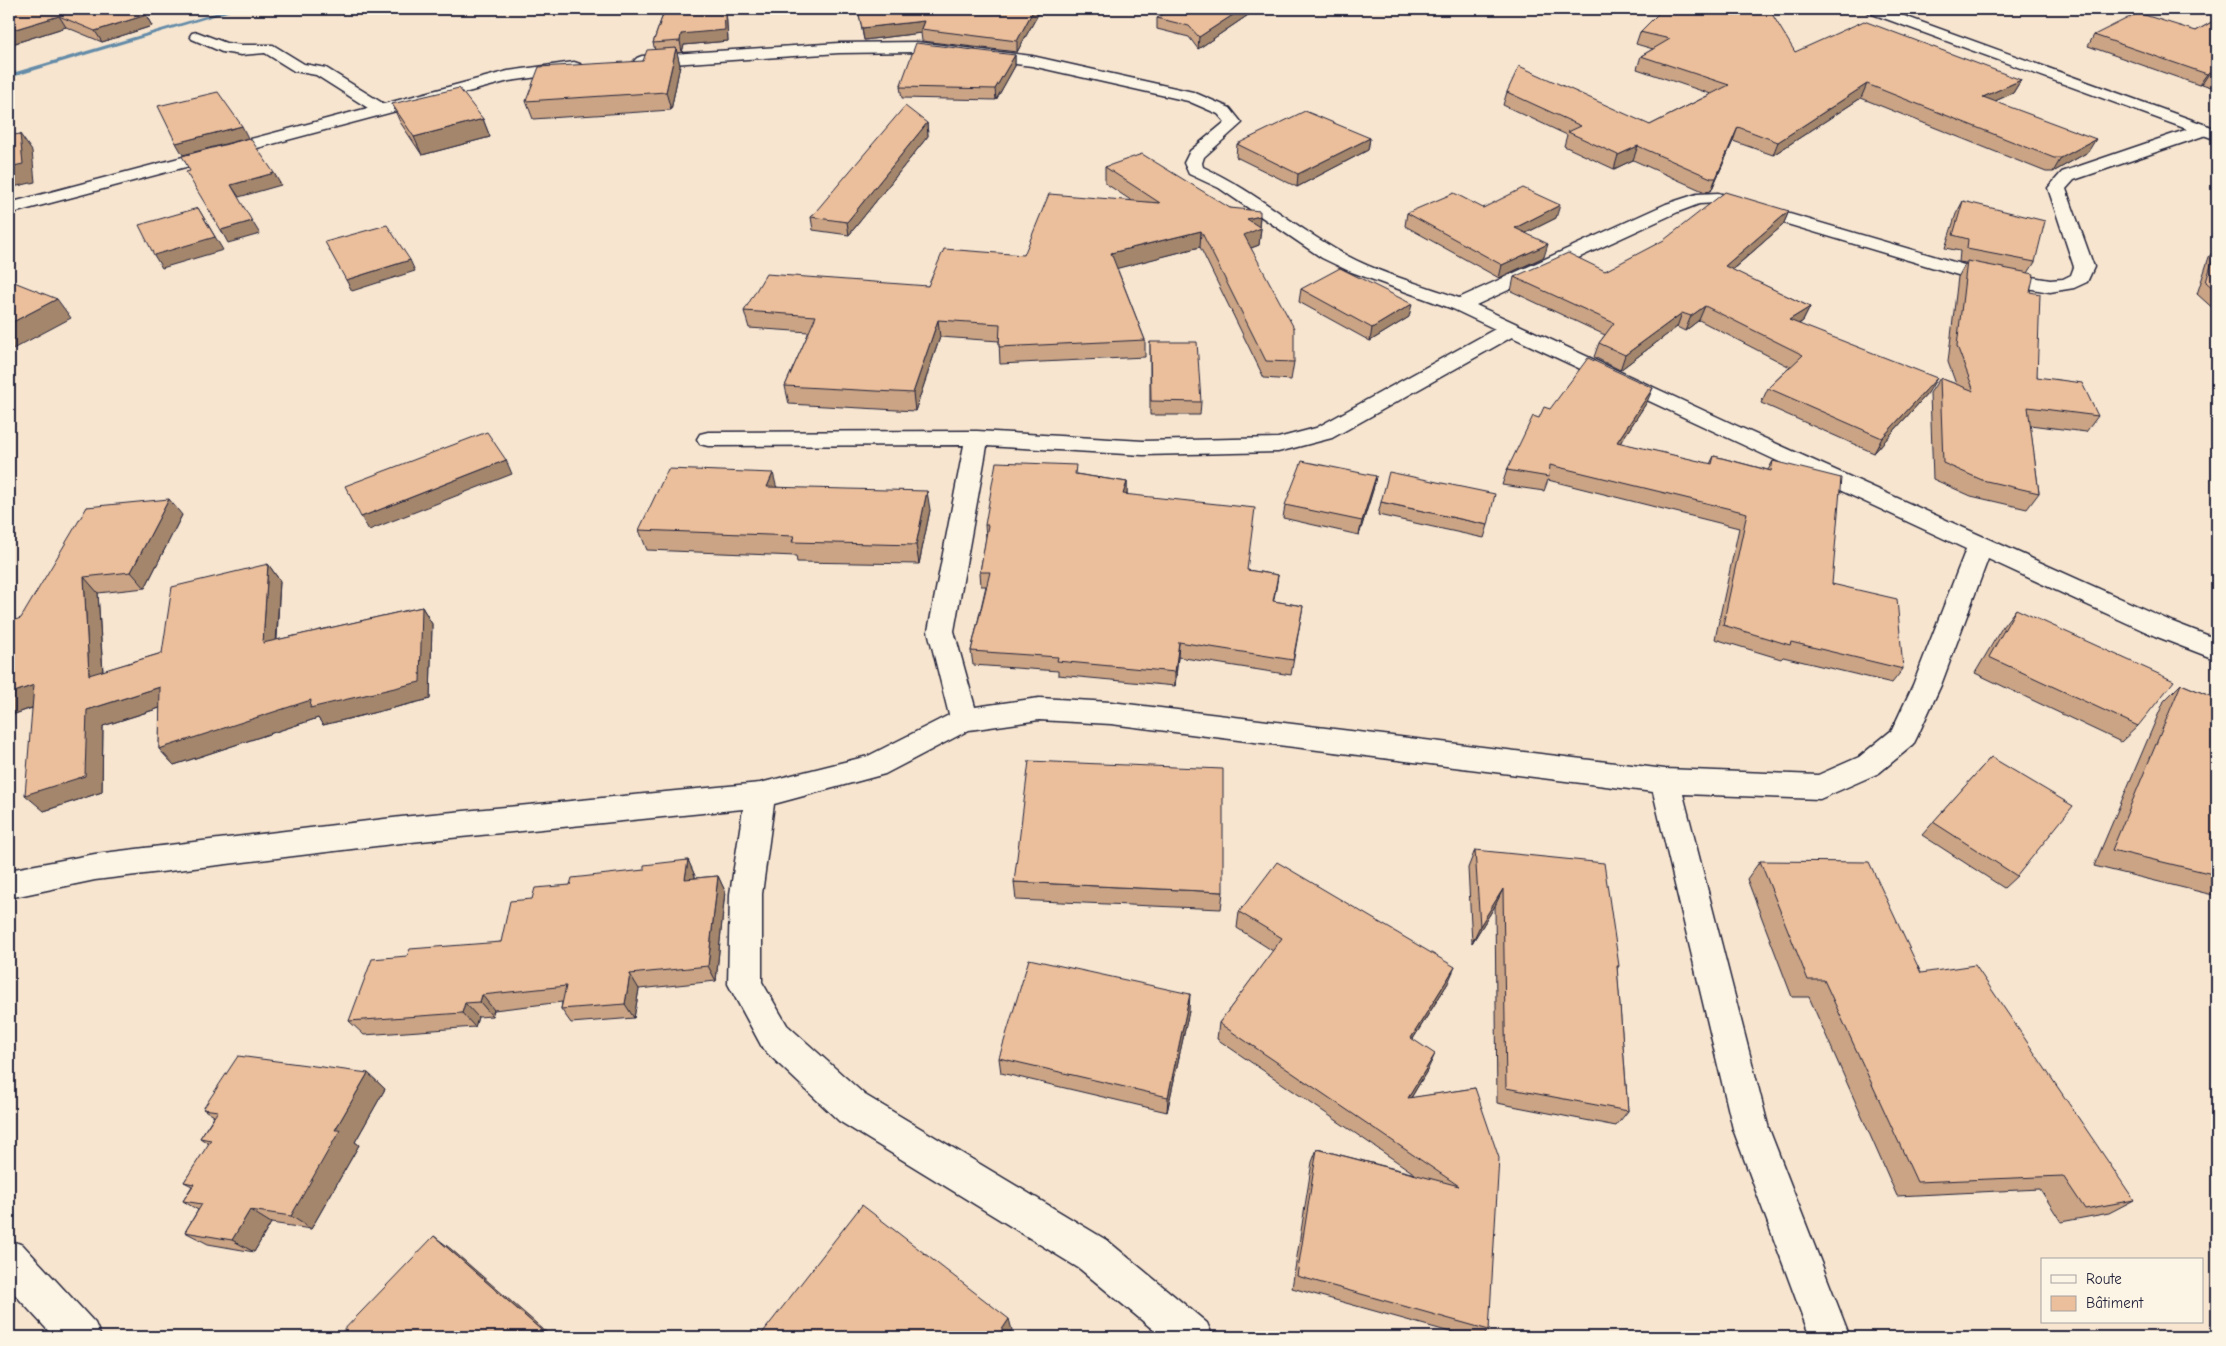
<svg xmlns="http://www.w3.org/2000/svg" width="2226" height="1346" viewBox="0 0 2226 1346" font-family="'Comic Neue',sans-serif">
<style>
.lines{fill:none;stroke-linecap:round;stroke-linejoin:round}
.stream{fill:#648ba8;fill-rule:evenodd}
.minor-casing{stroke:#22223b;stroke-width:3}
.highway-casing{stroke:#22223b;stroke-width:3}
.minor{fill:#fcf5e5;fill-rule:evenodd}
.highway{fill:#fcf5e5;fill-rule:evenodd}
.wall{fill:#caa485;stroke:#22223b}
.shaded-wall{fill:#a4866c;stroke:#22223b}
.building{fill:#ebbf9b;stroke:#22223b}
</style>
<rect width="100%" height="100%" fill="#f7e5cf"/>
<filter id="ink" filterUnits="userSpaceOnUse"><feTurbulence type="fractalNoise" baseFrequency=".02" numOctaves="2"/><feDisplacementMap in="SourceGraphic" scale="10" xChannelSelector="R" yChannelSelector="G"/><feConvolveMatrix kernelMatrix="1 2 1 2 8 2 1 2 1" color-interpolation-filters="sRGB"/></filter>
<g filter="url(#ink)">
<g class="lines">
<path class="stream" d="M 229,9 L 237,9 L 9,78 L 9,74 Z"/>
<defs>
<path id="minor" d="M 197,32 L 226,43 L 241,45 L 273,45 L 304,64 L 326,68 L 384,104 L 508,71 L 574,62 L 580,64 L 582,67 L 580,70 L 574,72 L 509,81 L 9,214 L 9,203 L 368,108 L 316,75 L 294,71 L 265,53 L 241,55 L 222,52 L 192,39 L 190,36 L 192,33 Z
M 917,42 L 1032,56 L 1193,92 L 1230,108 L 1242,123 L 1204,157 L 1202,163 L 1203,167 C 1251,189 1290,223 1335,249 C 1373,272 1418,283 1459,298 L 1666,204 L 1697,194 L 1718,193 L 1971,267 L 2050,280 L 2063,279 L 2071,275 L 2074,267 L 2048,188 L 2062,172 L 2197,126 L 2209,126 L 2211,130 L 2209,134 L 2074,180 L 2066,189 L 2094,267 L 2087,282 L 2074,288 L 2050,292 L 1968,278 L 1717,203 L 1699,204 L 1678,212 L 1476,305 L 1735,425 L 2173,622 L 2217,639 L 2217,660 L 2155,636 L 1988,559 L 1941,685 L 1917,737 L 1913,745 L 1879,773 L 1820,799 L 1683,794 L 1769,1129 L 1850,1337 L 1810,1337 L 1733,1129 L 1653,792 L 1111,724 L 1039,720 L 969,730 L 885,774 L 774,804 L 762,894 L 762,982 L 787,1025 L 865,1095 L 1108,1241 L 1207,1323 L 1213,1337 L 1162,1337 L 1080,1269 L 839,1121 L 763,1049 L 728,984 L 730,894 L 743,809 L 401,843 L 95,880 L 9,898 L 9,870 L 95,854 L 401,817 L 760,783 L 868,756 L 949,715 L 928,631 L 964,445 L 708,446 L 700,444 L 697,439 L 700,434 L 708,432 L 977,431 L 1143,441 L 1278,438 L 1316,428 L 1495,329 L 1453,309 L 1349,271 L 1322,258 L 1219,188 L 1189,174 L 1184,163 L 1190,151 L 1225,122 L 1218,114 L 1188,101 L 1032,66 L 917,52 L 839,53 L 642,66 L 637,64 L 634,61 L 637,58 L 642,56 L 839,43 ZM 1512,337 L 1966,549 L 1913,685 L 1892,730 L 1859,757 L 1818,775 L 1665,769 L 1111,702 L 1039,698 L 975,707 L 954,631 L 987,446 L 1143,455 L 1278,452 L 1332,438 Z
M 9,1240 L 23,1245 L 95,1323 L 101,1337 L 54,1337 L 9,1288 Z"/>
<path id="highway" d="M 1865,9 L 1885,9 L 2217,129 L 2217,140 L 1867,12 Z"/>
</defs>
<use href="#minor" class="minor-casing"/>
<use href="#highway" class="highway-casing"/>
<use href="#minor" class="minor"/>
<use href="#highway" class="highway"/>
</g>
<path class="wall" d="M 9,9 L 146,15 L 152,26 L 102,42 L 66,27 L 9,45 Z
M 665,9 L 726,9 L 728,41 L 684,45 L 682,52 L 677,53 L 680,65 L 671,110 L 533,119 L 526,101 L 643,61 L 655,50 L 653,43 Z
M 1041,9 L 1017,52 L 922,41 L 921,33 L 864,40 L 858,10 Z
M 1257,9 L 1198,49 L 1189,37 L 1157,29 L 1157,18 Z
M 2217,19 L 2217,89 L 2202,84 L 2199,85 L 2088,46 L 2094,35 L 2196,31 Z
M 1640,32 L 1795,52 L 2021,80 L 2013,93 L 1995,101 L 2088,152 L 2053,172 L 2046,172 L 1861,98 L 1773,155 L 1733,141 L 1711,191 L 1705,192 L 1633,160 L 1614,169 L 1564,146 L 1567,135 L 1503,105 L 1507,92 L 1650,125 L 1711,94 L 1637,69 L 1641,56 L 1653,49 L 1636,44 Z
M 1015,55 L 1015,66 L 996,100 L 902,98 L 900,87 Z
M 392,104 L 483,119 L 490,137 L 422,155 L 400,122 Z
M 927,123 L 928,136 L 849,235 L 813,230 L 811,217 Z
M 1370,138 L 1368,150 L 1297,187 L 1236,157 L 1237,144 Z
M 1105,167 L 1230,208 L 1260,216 L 1259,227 L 1261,228 L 1259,245 L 1251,248 L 1294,362 L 1291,380 L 1264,378 L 1200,247 L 1117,268 L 1145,340 L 1145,357 L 1000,364 L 999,341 L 940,337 L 915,411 L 789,404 L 785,386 L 809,332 L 749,328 L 744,311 L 928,286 L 1024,255 L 1132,201 L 1105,183 Z
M 1963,201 L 2035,262 L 2028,273 L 2037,377 L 2098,416 L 2086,432 L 2030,425 L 2039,493 L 2027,509 L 1971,496 L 1933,479 L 1930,393 L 1940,378 L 1956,384 L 1948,362 L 1958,277 L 1966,263 L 1959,262 L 1960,251 L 1945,248 L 1956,214 Z
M 1483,208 L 1556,218 L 1526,233 L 1544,257 L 1499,278 L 1405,226 L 1407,213 Z
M 1789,211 L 1783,225 L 1732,270 L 1810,307 L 1803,321 L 1799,324 L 1928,393 L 1874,453 L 1761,403 L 1768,388 L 1790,367 L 1699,320 L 1685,331 L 1677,327 L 1620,370 L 1594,357 L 1599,343 L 1605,335 L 1511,291 L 1514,277 L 1605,271 Z
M 2217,245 L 2217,312 L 2197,294 L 2209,257 Z
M 1301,289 L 1409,317 L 1370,341 L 1299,302 Z
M 1150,342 L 1201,402 L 1200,415 L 1150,415 Z
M 1647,402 L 1620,443 L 1710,464 L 1714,456 L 1768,470 L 1773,461 L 1832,584 L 1903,669 L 1892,683 L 1783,657 L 1781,659 L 1715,639 L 1739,528 L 1548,480 L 1544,491 L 1502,485 L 1507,470 L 1539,418 L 1550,409 Z
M 1076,474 L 1127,482 L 1127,494 L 1247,570 L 1278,575 L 1273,601 L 1303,606 L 1291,675 L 1178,657 L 1175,686 L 1058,675 L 1058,671 L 973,665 L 971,651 L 986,586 L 981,586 L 980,572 L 986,538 L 985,525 Z
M 1376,476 L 1373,490 L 1359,535 L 1283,518 L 1285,505 Z
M 776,487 L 930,510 L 919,564 L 797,562 L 796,556 L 647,550 L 639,530 Z
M 1381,502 L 1488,525 L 1484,538 L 1378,515 Z
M 87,507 L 182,515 L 145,588 L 98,593 L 103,671 L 162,653 L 268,564 L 280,581 L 277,640 L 422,607 L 432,624 L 430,699 L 323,725 L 318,718 L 174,765 L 159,749 L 160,708 L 103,726 L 102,792 L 44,811 L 32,708 L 9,716 Z
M 2016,609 L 2138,726 L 2121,742 L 1975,673 L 2003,626 Z
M 2181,684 L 2217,699 L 2217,896 L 2094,866 L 2164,701 Z
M 1991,757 L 2017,876 L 2004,888 L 1922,835 Z
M 1475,850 L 1619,966 L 1617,969 L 1628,1111 L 1616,1126 L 1497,1103 L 1495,906 L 1472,943 L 1468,868 Z
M 688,860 L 695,876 L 695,878 L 718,876 L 725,891 L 716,981 L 639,989 L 634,1018 L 571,1023 L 561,1009 L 562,1002 L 494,1010 L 492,1016 L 478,1017 L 475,1027 L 364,1035 L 349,1021 L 407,956 L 501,942 L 532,899 L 570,885 L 644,870 Z
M 1760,861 L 1921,973 L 2134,1200 L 2109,1213 L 2061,1222 L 2040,1189 L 1897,1196 L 1809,997 L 1792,997 L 1747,879 Z
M 1014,882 L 1223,892 L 1221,909 L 1016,900 Z
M 1239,912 L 1448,983 L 1413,1039 L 1428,1069 L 1411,1098 L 1475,1088 L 1489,1330 L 1482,1337 L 1468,1337 L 1292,1288 L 1312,1162 L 1317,1149 L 1415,1174 L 1217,1039 L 1219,1023 L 1273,951 L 1237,928 Z
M 1189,1011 L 1167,1112 L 1001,1073 L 999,1058 Z
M 368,1073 L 385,1089 L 355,1142 L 359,1145 L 311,1229 L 271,1223 L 254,1252 L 208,1244 L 185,1232 L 198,1210 L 183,1201 L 192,1186 L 184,1182 L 209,1144 L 200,1138 L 214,1116 L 203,1109 Z"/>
<path class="shaded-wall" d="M 724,9 L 726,9 L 728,41 L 684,45 L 682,52 L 680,41 L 681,34 Z
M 1034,9 L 1041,9 L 1017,52 L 1017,41 Z
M 1242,9 L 1257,9 L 1198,49 L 1199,37 Z
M 146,15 L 152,26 L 102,42 L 95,31 Z
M 59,16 L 66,27 L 9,45 L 9,31 Z
M 924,21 L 921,29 L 921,33 L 864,40 L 862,28 Z
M 676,48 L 680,65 L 671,110 L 666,92 Z
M 1015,55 L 1015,66 L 996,100 L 995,89 Z
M 2210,72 L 2202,84 L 2199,85 L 2207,74 Z
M 2021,80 L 2013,93 L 1975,110 L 1983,97 Z
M 1867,84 L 1861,98 L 1773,155 L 1778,142 Z
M 483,119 L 490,137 L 422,155 L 414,137 Z
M 927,123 L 928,136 L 849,235 L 847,222 Z
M 242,126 L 248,138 L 183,155 L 176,143 Z
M 1738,127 L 1733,141 L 1711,191 L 1716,178 Z
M 20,134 L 32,151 L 35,182 L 9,188 L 9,167 Z
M 1370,138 L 1368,150 L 1297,187 L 1298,174 Z
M 2096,139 L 2088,152 L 2053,172 L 2061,158 Z
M 1638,146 L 1633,160 L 1614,169 L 1618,155 Z
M 274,173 L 281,185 L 239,197 L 231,185 Z
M 1560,205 L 1556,218 L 1512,240 L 1515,228 Z
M 198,208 L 223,250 L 162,268 L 154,255 Z
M 1789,211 L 1783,225 L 1719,281 L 1725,266 Z
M 1260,216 L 1259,229 L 1261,228 L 1259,245 L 1243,251 L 1244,235 L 1247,219 Z
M 252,221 L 260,234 L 228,243 L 221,230 Z
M 1201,231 L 1200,247 L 1111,270 L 1111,253 Z
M 1548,244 L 1544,257 L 1499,278 L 1502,265 Z
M 410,260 L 415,271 L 352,291 L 346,280 Z
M 57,299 L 71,318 L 9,351 L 9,324 Z
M 1412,304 L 1409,317 L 1370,341 L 1372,328 Z
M 1705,306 L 1699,320 L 1685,331 L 1691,316 Z
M 1810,307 L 1803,321 L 1782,334 L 1789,320 Z
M 1682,313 L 1677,327 L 1620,370 L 1625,355 Z
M 938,320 L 940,337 L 915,411 L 913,393 Z
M 1937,378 L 1928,393 L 1874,453 L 1882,438 Z
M 1653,388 L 1647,402 L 1611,457 L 1617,442 Z
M 506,460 L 512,474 L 369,530 L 361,517 Z
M 773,473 L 778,493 L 767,487 Z
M 1376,476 L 1373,490 L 1359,535 L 1362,521 Z
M 1127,482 L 1127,496 L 1123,494 Z
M 927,491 L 930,510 L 919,564 L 916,545 Z
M 169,499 L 182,515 L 145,588 L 131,572 Z
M 268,564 L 280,581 L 275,659 L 263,643 Z
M 1278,575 L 1276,589 L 1270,616 L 1273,601 Z
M 84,577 L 98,593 L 104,692 L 89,675 Z
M 422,607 L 432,624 L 430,699 L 323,725 L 318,718 L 174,765 L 159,749 Z
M 1179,642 L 1178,657 L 1175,686 L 1175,672 Z
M 34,685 L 51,701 L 9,716 L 9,694 Z
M 160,687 L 175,703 L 103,726 L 102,792 L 44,811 L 25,795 L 87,710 Z
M 688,860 L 695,876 L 693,895 L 685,879 Z
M 718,876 L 725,891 L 716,981 L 708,966 Z
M 1503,889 L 1495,906 L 1472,943 L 1480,926 Z
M 1455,967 L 1448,983 L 1404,1053 L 1411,1038 Z
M 630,974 L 639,989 L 634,1018 L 625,1004 Z
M 1190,994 L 1189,1011 L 1167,1112 L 1168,1097 Z
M 482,995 L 494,1010 L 492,1016 L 480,1002 Z
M 465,1003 L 478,1017 L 475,1027 L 462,1013 Z
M 1435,1054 L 1428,1069 L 1402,1113 L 1408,1098 Z
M 368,1073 L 385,1089 L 355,1142 L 359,1145 L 311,1229 L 291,1216 L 335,1130 Z
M 250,1210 L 271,1223 L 254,1252 L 232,1240 Z
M 434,1236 L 451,1249 L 552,1337 L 549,1337 Z
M 1009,1319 L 1012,1330 L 1007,1337 L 997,1337 Z"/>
<path class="building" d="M 9,9 L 133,9 L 146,15 L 95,31 L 59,16 L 9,31 Z
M 665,9 L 724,9 L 725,30 L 681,34 L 680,41 L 653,43 Z
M 861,9 L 1034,9 L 1017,41 L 921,29 L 924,21 L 862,28 L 858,10 Z
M 1172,9 L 1242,9 L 1199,37 L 1189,26 L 1157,18 Z
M 1663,9 L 1769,9 L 1795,52 L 1864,21 L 2021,80 L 1983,97 L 2096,139 L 2061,158 L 2054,158 L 1867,84 L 1778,142 L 1738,127 L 1716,178 L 1711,178 L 1638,146 L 1618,155 L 1568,132 L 1581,126 L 1507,92 L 1519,66 L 1650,125 L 1729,85 L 1641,56 L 1670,39 L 1640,32 Z
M 2138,13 L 2196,31 L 2217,19 L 2217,75 L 2210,72 L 2207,74 L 2094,35 Z
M 916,43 L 1015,55 L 995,89 L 900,87 Z
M 676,48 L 666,92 L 526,101 L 539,67 L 643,61 L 647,50 Z
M 459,88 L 483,119 L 414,137 L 392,104 Z
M 218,92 L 242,126 L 176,143 L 158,106 Z
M 905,106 L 927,123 L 847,222 L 811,217 Z
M 1305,111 L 1370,138 L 1298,174 L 1237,144 Z
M 20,134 L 23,164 L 9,167 L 9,136 Z
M 250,138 L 274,173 L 231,185 L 252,221 L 221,230 L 186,172 L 190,171 L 182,156 Z
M 1142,154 L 1230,208 L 1260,211 L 1260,216 L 1247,219 L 1261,228 L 1244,235 L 1294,328 L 1294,362 L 1266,361 L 1201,231 L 1111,253 L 1145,340 L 999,347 L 1000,324 L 938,320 L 913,393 L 785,386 L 816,316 L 744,311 L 766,274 L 928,286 L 944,249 L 1024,255 L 1049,194 L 1160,203 L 1105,167 Z
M 1523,188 L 1560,205 L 1515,228 L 1548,244 L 1502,265 L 1407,213 L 1454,193 L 1483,208 Z
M 1725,192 L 1789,211 L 1725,266 L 1810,307 L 1789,320 L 1937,378 L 1882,438 L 1768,388 L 1803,355 L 1705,306 L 1691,316 L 1682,313 L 1625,355 L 1599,343 L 1614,323 L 1514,277 L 1568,253 L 1605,271 L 1664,240 Z
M 1963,201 L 2045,221 L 2035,262 L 1967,249 L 1968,239 L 1953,235 Z
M 198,208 L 215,237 L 154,255 L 139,225 Z
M 387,225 L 410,260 L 346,280 L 325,242 Z
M 2217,245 L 2217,292 L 2206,282 Z
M 1967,261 L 2034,274 L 2030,292 L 2040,294 L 2037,377 L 2082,383 L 2098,416 L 2028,407 L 2039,493 L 1982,480 L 1943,463 L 1940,378 L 1974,391 L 1957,346 Z
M 1340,268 L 1412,304 L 1372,328 L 1301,289 Z
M 9,280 L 57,299 L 9,324 Z
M 1150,342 L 1197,342 L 1201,402 L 1151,401 Z
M 1588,358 L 1653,388 L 1617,442 L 1712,464 L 1714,456 L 1771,471 L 1773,461 L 1841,478 L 1832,584 L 1897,599 L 1903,669 L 1791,642 L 1790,645 L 1723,625 L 1747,513 L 1550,465 L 1549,477 L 1507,470 L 1533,416 L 1539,418 L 1544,407 L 1550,409 Z
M 487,432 L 506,460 L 361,517 L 345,486 Z
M 1302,461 L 1376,476 L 1362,521 L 1285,505 Z
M 996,462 L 1076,465 L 1075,474 L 1127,482 L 1123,494 L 1255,508 L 1247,570 L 1278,575 L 1273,601 L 1303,606 L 1293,660 L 1179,642 L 1175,672 L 1057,661 L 1058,657 L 971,651 L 990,572 L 980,572 L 988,525 L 985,525 Z
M 668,469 L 773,473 L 767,487 L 927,491 L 916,545 L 792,542 L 794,536 L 639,530 Z
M 1389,472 L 1495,494 L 1488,525 L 1381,502 Z
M 169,499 L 131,572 L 84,577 L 89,675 L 162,653 L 172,587 L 268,564 L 263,643 L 422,607 L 420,682 L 310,708 L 311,700 L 159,749 L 160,687 L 87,710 L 85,776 L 25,795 L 34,685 L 9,694 L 9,622 L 21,618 L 87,507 Z
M 2016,609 L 2174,681 L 2138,726 L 1989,657 Z
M 2181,684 L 2217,699 L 2217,875 L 2112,850 Z
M 1991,757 L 2073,806 L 2017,876 L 1933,822 Z
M 1029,761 L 1223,769 L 1223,892 L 1014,882 Z
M 1475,850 L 1604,863 L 1619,966 L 1617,966 L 1628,1111 L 1506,1088 L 1503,889 L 1480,926 Z
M 688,860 L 685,879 L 718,876 L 708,966 L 630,974 L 625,1004 L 561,1009 L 566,986 L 482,995 L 480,1002 L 465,1003 L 462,1013 L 349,1021 L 372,959 L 407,956 L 410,949 L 501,942 L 510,901 L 532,899 L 535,888 L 570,885 L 572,878 L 644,870 L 644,865 Z
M 1760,861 L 1869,862 L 1921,973 L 1975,965 L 2134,1200 L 2085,1209 L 2063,1176 L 1917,1182 L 1824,980 L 1808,980 Z
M 1277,862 L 1455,967 L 1411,1038 L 1435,1054 L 1408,1098 L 1475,1088 L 1499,1158 L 1489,1330 L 1297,1276 L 1317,1149 L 1459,1186 L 1219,1023 L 1282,938 L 1239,912 Z
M 1029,959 L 1190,994 L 1168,1097 L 999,1058 Z
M 238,1056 L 368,1073 L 335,1130 L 340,1130 L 291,1216 L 250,1210 L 232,1240 L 185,1232 L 202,1204 L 183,1201 L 194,1184 L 184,1182 L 211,1140 L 200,1138 L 218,1111 L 203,1109 Z
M 862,1205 L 1009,1319 L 997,1337 L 762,1337 L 760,1336 Z
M 434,1236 L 549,1337 L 337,1337 Z"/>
</g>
<rect width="2226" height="1346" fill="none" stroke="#fcf5e5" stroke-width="30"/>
<rect x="15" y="15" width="2196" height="1316" fill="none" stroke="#22223b" stroke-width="2" filter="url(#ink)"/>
<rect x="2041" y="1258" width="162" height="65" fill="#fcf5e5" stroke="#a5a1a1"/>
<rect x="2051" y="1275" width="25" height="8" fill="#fcf5e5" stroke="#a5a1a1"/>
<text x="2086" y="1284" font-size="15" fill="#22223b">Route</text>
<rect x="2051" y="1296" width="25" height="15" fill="#ebbf9b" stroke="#a5a1a1"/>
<text x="2086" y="1308" font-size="15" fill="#22223b">Bâtiment</text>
</svg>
